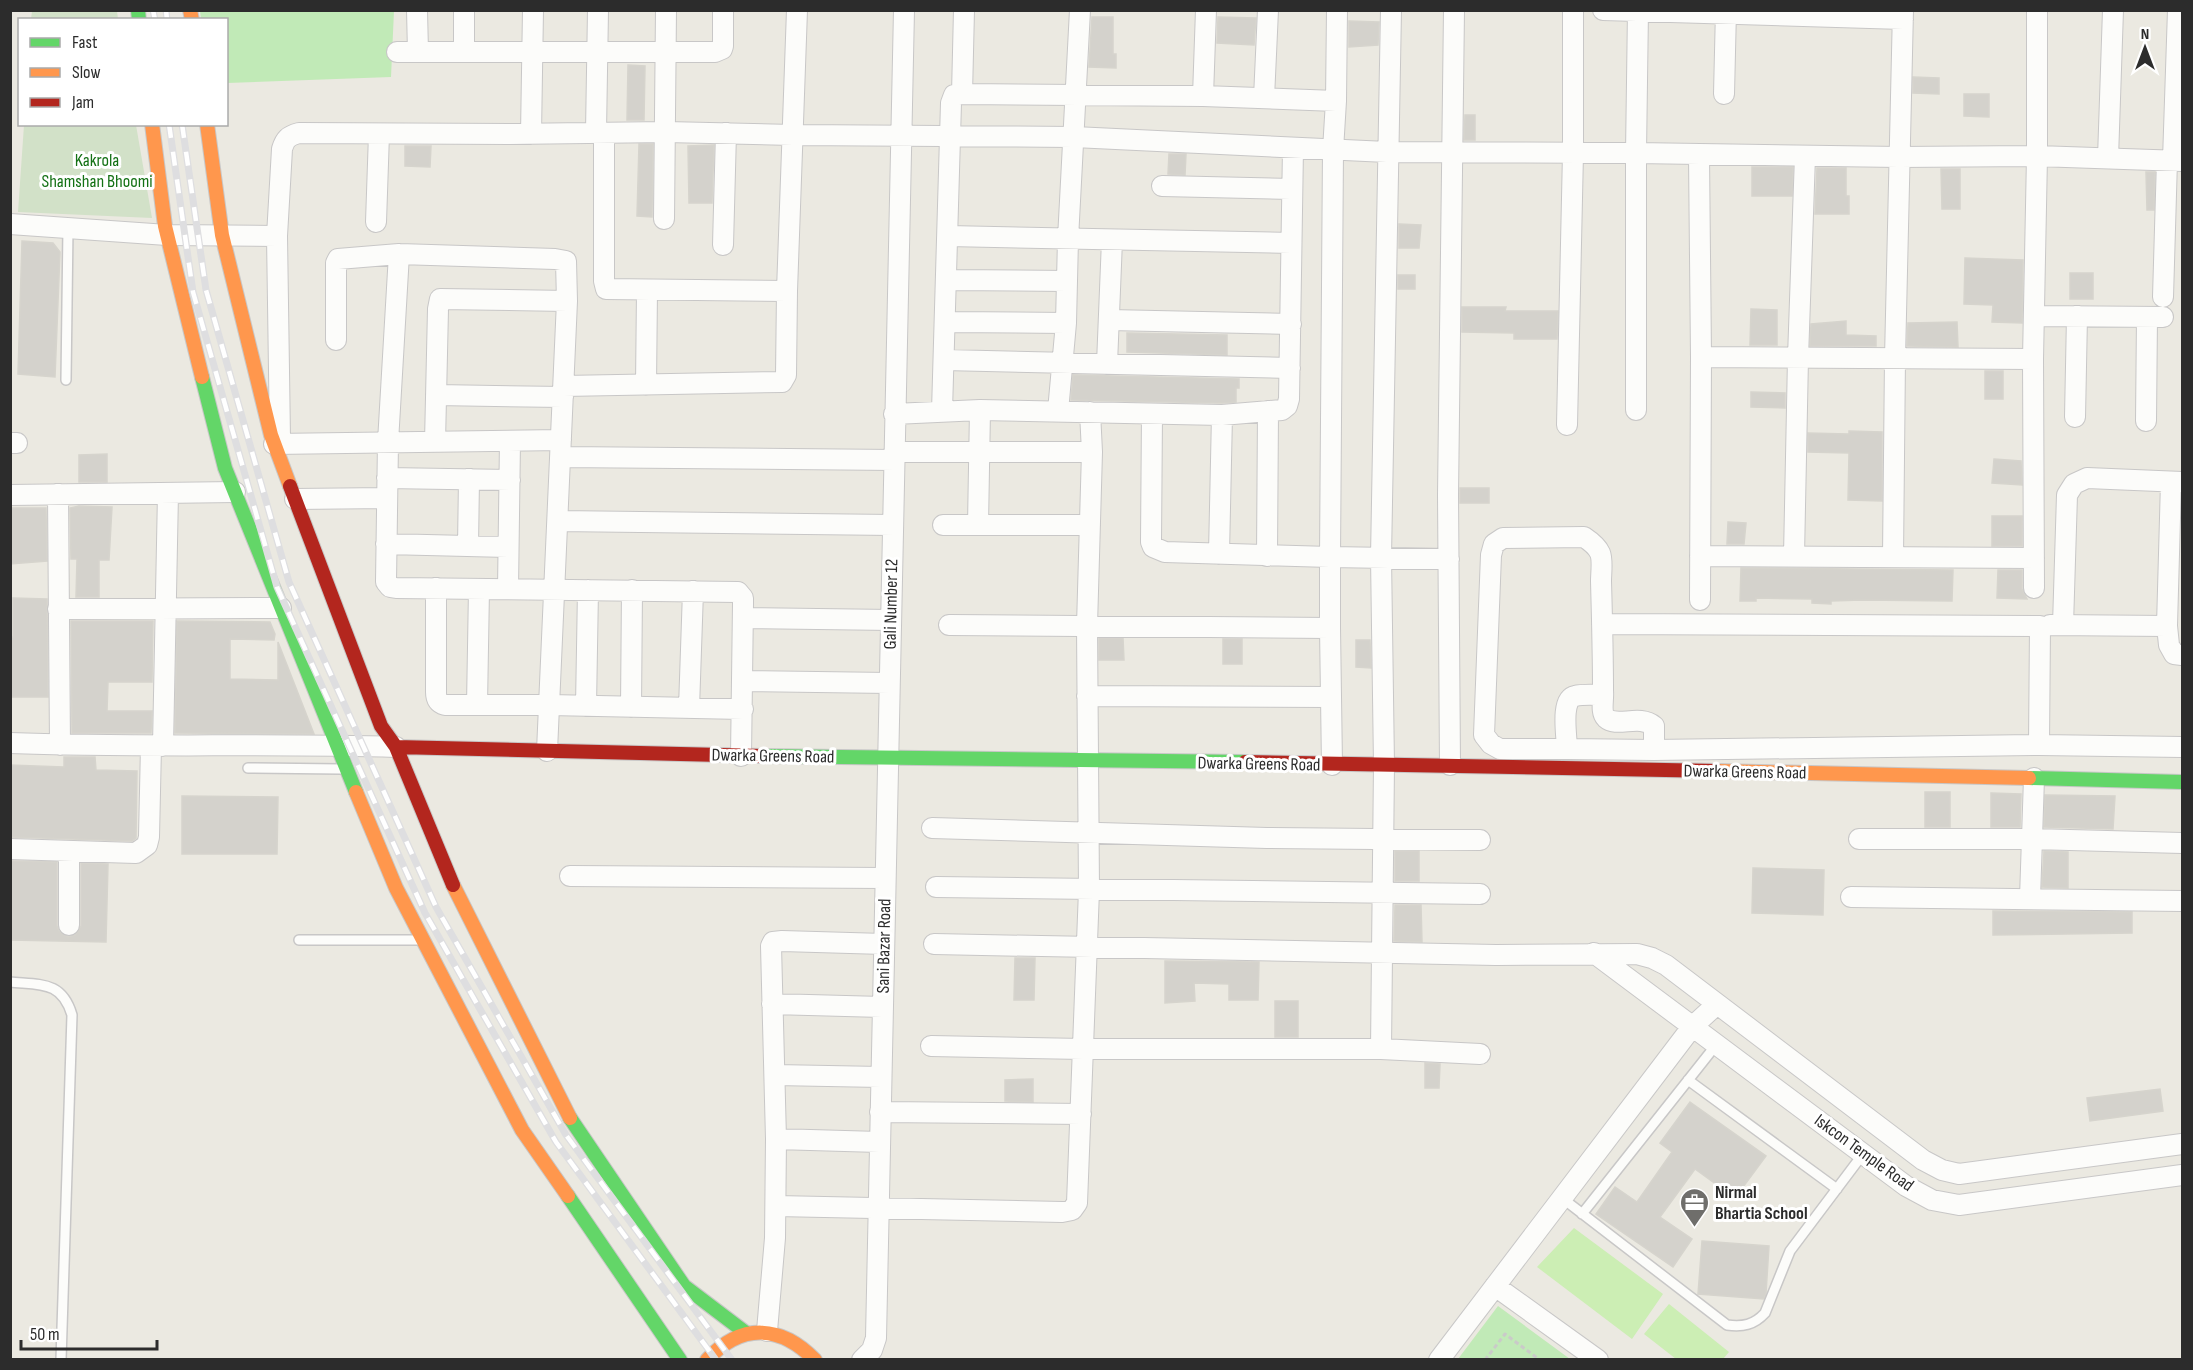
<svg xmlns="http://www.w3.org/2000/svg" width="2193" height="1370" viewBox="0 0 2193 1370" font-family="'Sofia Sans Condensed',sans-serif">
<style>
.green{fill:#c1eab7}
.cemetery{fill:#d2e1c8}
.pitch{fill:#cceeb4}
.building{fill:#d4d2cc;stroke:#d6d4cd;stroke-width:1.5}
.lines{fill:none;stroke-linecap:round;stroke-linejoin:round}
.lane-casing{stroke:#c8c7c7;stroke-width:12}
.street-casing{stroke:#c8c7c7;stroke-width:22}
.fast-casing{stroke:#c8c7c7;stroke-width:16}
.slow-casing{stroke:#c8c7c7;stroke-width:16}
.jam-casing{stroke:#c8c7c7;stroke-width:16}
.path{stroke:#cacac9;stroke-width:3;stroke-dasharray:4.5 3;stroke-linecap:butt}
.lane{stroke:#fcfcfa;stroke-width:9}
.street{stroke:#fcfcfa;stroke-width:20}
.fast{stroke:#63d668;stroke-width:14}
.slow{stroke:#ff974d;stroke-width:14}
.jam{stroke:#b3261e;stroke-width:14}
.rail-casing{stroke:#dedee0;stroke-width:7}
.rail{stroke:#fff;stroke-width:4.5;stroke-dasharray:14;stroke-linecap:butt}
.labels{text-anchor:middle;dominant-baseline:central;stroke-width:6;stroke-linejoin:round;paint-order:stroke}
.park-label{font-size:18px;fill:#147115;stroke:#fff}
.street-label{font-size:18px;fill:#2c2c2c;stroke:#fff}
.poi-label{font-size:18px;font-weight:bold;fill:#2c2c2c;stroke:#fff;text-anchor:start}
</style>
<rect width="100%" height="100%" fill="#ebe9e1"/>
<path class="green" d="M 200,11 L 394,11 L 391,77 L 227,83 L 226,20 L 201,19 Z
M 1498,1306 L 1570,1359 L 1458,1359 Z"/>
<path class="cemetery" d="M 32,11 L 117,11 L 118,19 L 31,19 Z
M 24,125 L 136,125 L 152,218 L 18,212 Z"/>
<path class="pitch" d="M 1574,1228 L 1663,1294 L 1632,1339 L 1537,1267 Z
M 1669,1304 L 1729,1352 L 1723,1359 L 1676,1359 L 1644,1334 Z"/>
<path class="building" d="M 1092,17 L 1113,17 L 1113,54 L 1116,54 L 1116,68 L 1089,67 Z
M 1218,17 L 1256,18 L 1254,45 L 1217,43 Z
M 1349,21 L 1379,22 L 1378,45 L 1349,47 Z
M 628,65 L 645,66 L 644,120 L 627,120 Z
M 1913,77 L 1939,78 L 1939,94 L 1913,93 Z
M 1964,94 L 1989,94 L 1989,117 L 1964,116 Z
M 1465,115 L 1475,115 L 1475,140 L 1464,140 Z
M 639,144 L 653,144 L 652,217 L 637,216 Z
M 714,145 L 712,203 L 689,203 L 688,146 Z
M 405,146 L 431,146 L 430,167 L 405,166 Z
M 1169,154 L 1186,154 L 1185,175 L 1168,174 Z
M 1752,167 L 1793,167 L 1792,196 L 1752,196 Z
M 1817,168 L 1846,168 L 1846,196 L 1849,196 L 1849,214 L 1815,214 Z
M 1941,169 L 1960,169 L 1960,209 L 1942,209 Z
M 2146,172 L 2155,172 L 2154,210 L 2147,210 Z
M 1399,224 L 1421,225 L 1419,248 L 1399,248 Z
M 22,241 L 53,243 L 60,252 L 55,377 L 18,374 Z
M 1965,258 L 2023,260 L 2022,323 L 1992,322 L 1993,305 L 1964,304 Z
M 2070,273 L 2093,273 L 2093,299 L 2070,299 Z
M 1398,275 L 1415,275 L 1415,289 L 1398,289 Z
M 1462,307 L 1506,307 L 1505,311 L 1558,311 L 1557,339 L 1514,339 L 1514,333 L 1462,332 Z
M 1751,309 L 1777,310 L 1777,345 L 1750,345 Z
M 1846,321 L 1846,335 L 1876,336 L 1876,346 L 1810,346 L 1811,324 Z
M 1957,322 L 1958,347 L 1907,346 L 1908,323 Z
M 1127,333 L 1227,335 L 1227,355 L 1127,352 Z
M 1985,371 L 2003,371 L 2003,399 L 1985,399 Z
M 1073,375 L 1239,379 L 1239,388 L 1236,388 L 1236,402 L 1222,403 L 1071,400 Z
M 1751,392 L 1785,393 L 1785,408 L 1751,407 Z
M 1849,431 L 1882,432 L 1882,501 L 1848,500 L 1849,453 L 1808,452 L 1808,433 L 1849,434 Z
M 107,454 L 107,482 L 79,482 L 79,455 Z
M 1994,459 L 2021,461 L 2022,485 L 1992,483 Z
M 1460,488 L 1489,488 L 1489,503 L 1460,503 Z
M 79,506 L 112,507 L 109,560 L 99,560 L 99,597 L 76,597 L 77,559 L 71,559 L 70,508 Z
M 10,508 L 46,508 L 47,561 L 10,564 Z
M 1992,516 L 2022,516 L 2022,546 L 1992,546 Z
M 1728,522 L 1746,523 L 1744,544 L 1727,544 Z
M 1741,568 L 1953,570 L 1952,601 L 1862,600 L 1831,601 L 1831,604 L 1812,603 L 1812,599 L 1756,598 L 1756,601 L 1740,601 Z
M 1998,570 L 2022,570 L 2022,589 L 2027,599 L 1997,598 Z
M 13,598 L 47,599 L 48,697 L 11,697 L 10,637 L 13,637 Z
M 71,621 L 153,621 L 152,682 L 108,682 L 107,711 L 152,711 L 151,733 L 72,733 Z
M 177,621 L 270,622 L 275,634 L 274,640 L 230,639 L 230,679 L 278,680 L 278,642 L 314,734 L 175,733 Z
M 1099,638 L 1123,638 L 1124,660 L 1099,660 Z
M 1223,639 L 1242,639 L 1242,664 L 1223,664 Z
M 1356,640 L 1370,640 L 1371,668 L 1356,667 Z
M 64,757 L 95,757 L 96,770 L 137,771 L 136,838 L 132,841 L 10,837 L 10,765 L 64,767 Z
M 1925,792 L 1950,792 L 1950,827 L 1925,827 Z
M 1991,793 L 2021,794 L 2020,827 L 1991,827 Z
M 2045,795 L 2115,796 L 2113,829 L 2044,827 Z
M 182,796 L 278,797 L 277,854 L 182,854 Z
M 1395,851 L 1419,851 L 1419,881 L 1395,881 Z
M 2044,851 L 2068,852 L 2068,888 L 2042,887 Z
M 10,861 L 57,862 L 57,926 L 59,931 L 68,937 L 75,935 L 81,926 L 81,863 L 108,864 L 106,942 L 10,940 Z
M 1753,868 L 1824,870 L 1823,915 L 1752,913 Z
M 1395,905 L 1421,905 L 1422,942 L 1394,941 Z
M 1993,911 L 2132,912 L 2132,933 L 1993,935 Z
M 1015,958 L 1035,958 L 1034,1000 L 1014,1000 Z
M 1165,961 L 1259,962 L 1258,1000 L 1229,1000 L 1229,984 L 1194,983 L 1195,1001 L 1165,1003 Z
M 1275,1001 L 1298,1001 L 1298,1037 L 1275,1037 Z
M 1425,1063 L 1440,1064 L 1439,1088 L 1425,1088 Z
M 1033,1079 L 1033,1102 L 1005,1101 L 1005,1080 Z
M 2160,1089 L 2163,1111 L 2090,1121 L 2087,1098 Z
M 1690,1102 L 1766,1156 L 1735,1198 L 1695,1169 L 1660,1217 L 1692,1239 L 1673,1267 L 1596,1214 L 1615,1187 L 1637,1202 L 1672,1152 L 1660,1143 Z
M 1702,1241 L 1769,1246 L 1766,1293 L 1764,1299 L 1698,1294 Z"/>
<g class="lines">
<defs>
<path id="lane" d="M 66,380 L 68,228
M 248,768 L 341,769
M 299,940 L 420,940
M 10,982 C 41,985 62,981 72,1015 L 61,1360
M 1688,1080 L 1837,1189
M 1562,1198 L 1727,1325 C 1743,1327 1754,1325 1765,1313 L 1790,1251 L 1863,1154
M 1582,1214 L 1716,1045"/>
<path id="street" d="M 417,10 L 418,52
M 1603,10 L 1903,19
M 397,52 L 715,52 L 722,49 L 723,46 L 723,10
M 464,52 L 464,10
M 962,94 L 964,10
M 1724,94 L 1726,10
M 1203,96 L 1206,10
M 1264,98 L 1268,10
M 1336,101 L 1337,10
M 596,132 L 598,10
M 604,132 L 604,281 L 606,289 L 787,291 L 797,10
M 531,134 L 533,10
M 1699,155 L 1701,357 L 2033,359 L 2037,156 L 2037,10
M 2108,158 L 2113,10
M 2173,160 L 2178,10
M 1162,186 L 1291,189
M 664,219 L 666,10
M 376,222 L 379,134
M 10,224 L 167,235 L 277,236 L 282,149 C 285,139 288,136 299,133 L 510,134 L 666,132 L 793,135 L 1074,137 L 1387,152 L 1636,153 L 1899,157 L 2037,156 L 2182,161
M 277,236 L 280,438
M 948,236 L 1291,243
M 723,245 L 726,133
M 399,254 L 388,442 L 386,582 L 390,587 L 396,588 L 738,592 L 743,598 L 743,604 L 741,756
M 946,280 L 1067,281
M 2163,297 L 2167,160
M 2034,316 L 2163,317
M 1109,320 L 1291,324
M 945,322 L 1066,323
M 336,340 L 336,263 L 338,259 L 399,254 L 555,259 L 566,261 L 567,301 L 547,751
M 2033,359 L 2034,588
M 944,360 L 1290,368
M 1107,364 L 1112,240
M 646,385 L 647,291
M 564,386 L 782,382 L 786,375 L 787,291
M 436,395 L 563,397
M 1636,410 L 1636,153 L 1638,10
M 942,411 L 951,103 L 954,95 L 962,94 L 1203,96 L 1336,101 L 1333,150 L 1330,557 L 1165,552 L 1153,547 L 1151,542 L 1152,414
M 1058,411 L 1066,323 L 1068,239 L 1080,10
M 894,414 L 980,410 L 1222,415 L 1282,410 L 1287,406 L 1289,399 L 1293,148
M 2075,417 L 2077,316
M 2146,421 L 2147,317
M 1567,425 L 1573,153 L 1573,10
M 435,442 L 438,309 L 440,299 L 567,301
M 10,443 L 17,443
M 274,444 L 561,440
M 894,452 L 1092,452
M 561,457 L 894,460
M 387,478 L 510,480
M 2171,482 L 2167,626 L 2169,645 L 2174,654 L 2182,655
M 58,494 L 60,745
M 10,495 L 235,492
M 295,499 L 387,498
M 558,521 L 893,525
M 943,525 L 1090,525
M 978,525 L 980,410
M 386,544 L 508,547
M 468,546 L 469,479
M 1219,554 L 1222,415
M 1267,556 L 1268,411
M 1700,556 L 2034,558
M 1794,556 L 1798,358 L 1805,156
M 1893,557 L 1895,358 L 1903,10
M 436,588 L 436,692 C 436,699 438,703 445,705 L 549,705 L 743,709
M 508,589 L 510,441
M 1700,600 L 1701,357
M 58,609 L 281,608
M 743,618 L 891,620
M 1602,624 L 2040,626 L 2039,745 L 2182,747
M 949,625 L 1330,628 L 1330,557 L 1449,559
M 2050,625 L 2167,626
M 2063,625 L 2067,495 L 2074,484 L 2087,478 L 2182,482
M 1330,628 L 1332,765
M 743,681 L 889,683
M 1603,695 C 1594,695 1583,694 1575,696 C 1560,699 1567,737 1567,749 L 1500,749 L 1491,744 L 1484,735 L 1491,555 L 1494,544 L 1503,538 L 1584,537 C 1590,541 1597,546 1600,553 C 1603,560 1601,573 1601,581 C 1602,617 1603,654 1603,691 C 1604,699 1600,712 1606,718 C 1617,728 1639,714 1654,726 L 1654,750 L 2039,745
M 1087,696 L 1331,697
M 477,705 L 479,589
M 586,706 L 588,590
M 631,707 L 632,590
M 689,708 L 693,591
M 10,743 C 139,748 267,743 396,747
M 163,746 L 168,493
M 1567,749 L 1654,750
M 1450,765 L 1448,495 L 1454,10
M 932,828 L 1267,838 L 1480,840
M 1859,839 L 2032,839 L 2182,843
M 10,849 L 136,853 L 147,845 L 149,837 L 151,746
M 570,876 L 885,878
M 936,887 L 1480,894
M 1851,897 L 2182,901
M 2030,898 L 2034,778
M 69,925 L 69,851
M 934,944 L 1496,955 L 1637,954 L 1652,958 L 1666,965 L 1923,1160 L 1942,1170 L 1959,1174 L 2182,1144
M 1594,953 L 1906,1186 L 1932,1200 L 1959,1205 L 2182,1175
M 772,1004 L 882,1007
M 931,1046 L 1083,1049 L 1381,1049 L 1384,765 L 1381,557 L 1391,10
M 1381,1049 L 1480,1054
M 775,1075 L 881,1077
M 880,1112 L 1081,1114
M 776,1139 L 879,1142
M 776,1206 L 1062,1212 L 1072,1210 L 1077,1203 L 1089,890 L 1087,626 L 1092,452 L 1090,412
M 1495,1286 L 1598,1360
M 767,1331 L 775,1238 L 776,1139 L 771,946 L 773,942 L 782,941 L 884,944
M 862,1360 L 872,1350 L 876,1338 L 904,10
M 1439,1360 L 1692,1027 L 1717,1004"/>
<path id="fast" d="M 138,10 L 139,20
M 202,377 L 225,468 L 356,792
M 762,756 L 1245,762
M 2029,778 L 2182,782
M 570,1118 L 684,1286 L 746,1333
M 568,1196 L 680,1360"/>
<path id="slow" d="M 190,10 L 192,20
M 152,124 L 165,226 L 202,377
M 207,124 L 222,235 L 271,435 L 290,486
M 1717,771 L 2029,778
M 356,792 L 396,888 L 522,1130 L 568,1196
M 453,885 L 570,1118
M 707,1360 C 741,1323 780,1324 815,1360"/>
<path id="jam" d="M 290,486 L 381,726 L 396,747 L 453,885
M 396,747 L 762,756
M 1245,762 L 1717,771"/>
</defs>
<use href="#lane" class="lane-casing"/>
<use href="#street" class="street-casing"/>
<use href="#fast" class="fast-casing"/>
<use href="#slow" class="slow-casing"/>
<use href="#jam" class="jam-casing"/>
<path class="path" d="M 1485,1360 L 1505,1334 L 1540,1360"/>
<use href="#lane" class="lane"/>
<use href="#street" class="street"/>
<use href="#fast" class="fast"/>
<use href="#slow" class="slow"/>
<use href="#jam" class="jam"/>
<defs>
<path id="rail" d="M 153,10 L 155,20
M 166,10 L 167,20
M 169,124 L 193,292 L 277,587 L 425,913 L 556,1142 L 716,1360
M 182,124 L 206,290 L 289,582 L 436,907 L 566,1135 L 732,1360"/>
</defs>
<use href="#rail" class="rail-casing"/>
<use href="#rail" class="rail"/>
</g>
<defs>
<symbol id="office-pin" viewBox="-11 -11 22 30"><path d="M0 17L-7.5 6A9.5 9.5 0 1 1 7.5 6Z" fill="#6f6e6b" stroke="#fff"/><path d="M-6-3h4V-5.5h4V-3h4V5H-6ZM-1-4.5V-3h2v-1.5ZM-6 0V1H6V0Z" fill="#fff"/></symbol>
</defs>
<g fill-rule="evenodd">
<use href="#office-pin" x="1678" y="1186" width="33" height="45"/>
</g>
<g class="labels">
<g class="park-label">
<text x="97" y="160">Kakrola<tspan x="97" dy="21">Shamshan Bhoomi</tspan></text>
</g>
<g class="street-label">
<text transform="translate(891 604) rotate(-89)">Gali Number 12</text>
<text transform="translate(773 756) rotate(1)">Dwarka Greens Road</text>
<text transform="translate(1259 764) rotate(1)">Dwarka Greens Road</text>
<text transform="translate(1745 772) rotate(1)">Dwarka Greens Road</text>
<text transform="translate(884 946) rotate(-89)">Sani Bazar Road</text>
<text transform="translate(1864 1153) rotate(36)">Iskcon Temple Road</text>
</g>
<g class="poi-label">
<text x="1715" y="1192">Nirmal<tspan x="1715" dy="21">Bhartia School</tspan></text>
</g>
</g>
<rect width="2193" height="1370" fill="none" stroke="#2c2c2c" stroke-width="24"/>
<rect x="18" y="18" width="210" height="108" fill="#ffffff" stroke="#ababab" stroke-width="1.5"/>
<rect x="30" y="38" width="30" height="9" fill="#63d668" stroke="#ababab" stroke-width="1.5"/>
<text x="72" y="48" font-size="18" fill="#2c2c2c">Fast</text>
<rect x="30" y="68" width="30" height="9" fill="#ff974d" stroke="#ababab" stroke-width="1.5"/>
<text x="72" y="78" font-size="18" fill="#2c2c2c">Slow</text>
<rect x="30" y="98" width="30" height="9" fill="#b3261e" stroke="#ababab" stroke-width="1.5"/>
<text x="72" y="108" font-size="18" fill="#2c2c2c">Jam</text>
<g transform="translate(2145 48)" stroke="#ffffff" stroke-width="4.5" paint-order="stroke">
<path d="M0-4.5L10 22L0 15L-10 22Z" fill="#2c2c2c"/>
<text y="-9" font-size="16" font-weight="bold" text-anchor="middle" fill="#2c2c2c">N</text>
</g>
<path d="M21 1340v9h136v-9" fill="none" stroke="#2c2c2c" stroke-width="3"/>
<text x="30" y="1340" font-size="18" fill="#2c2c2c" stroke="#ffffff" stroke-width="4.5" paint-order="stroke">50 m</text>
</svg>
